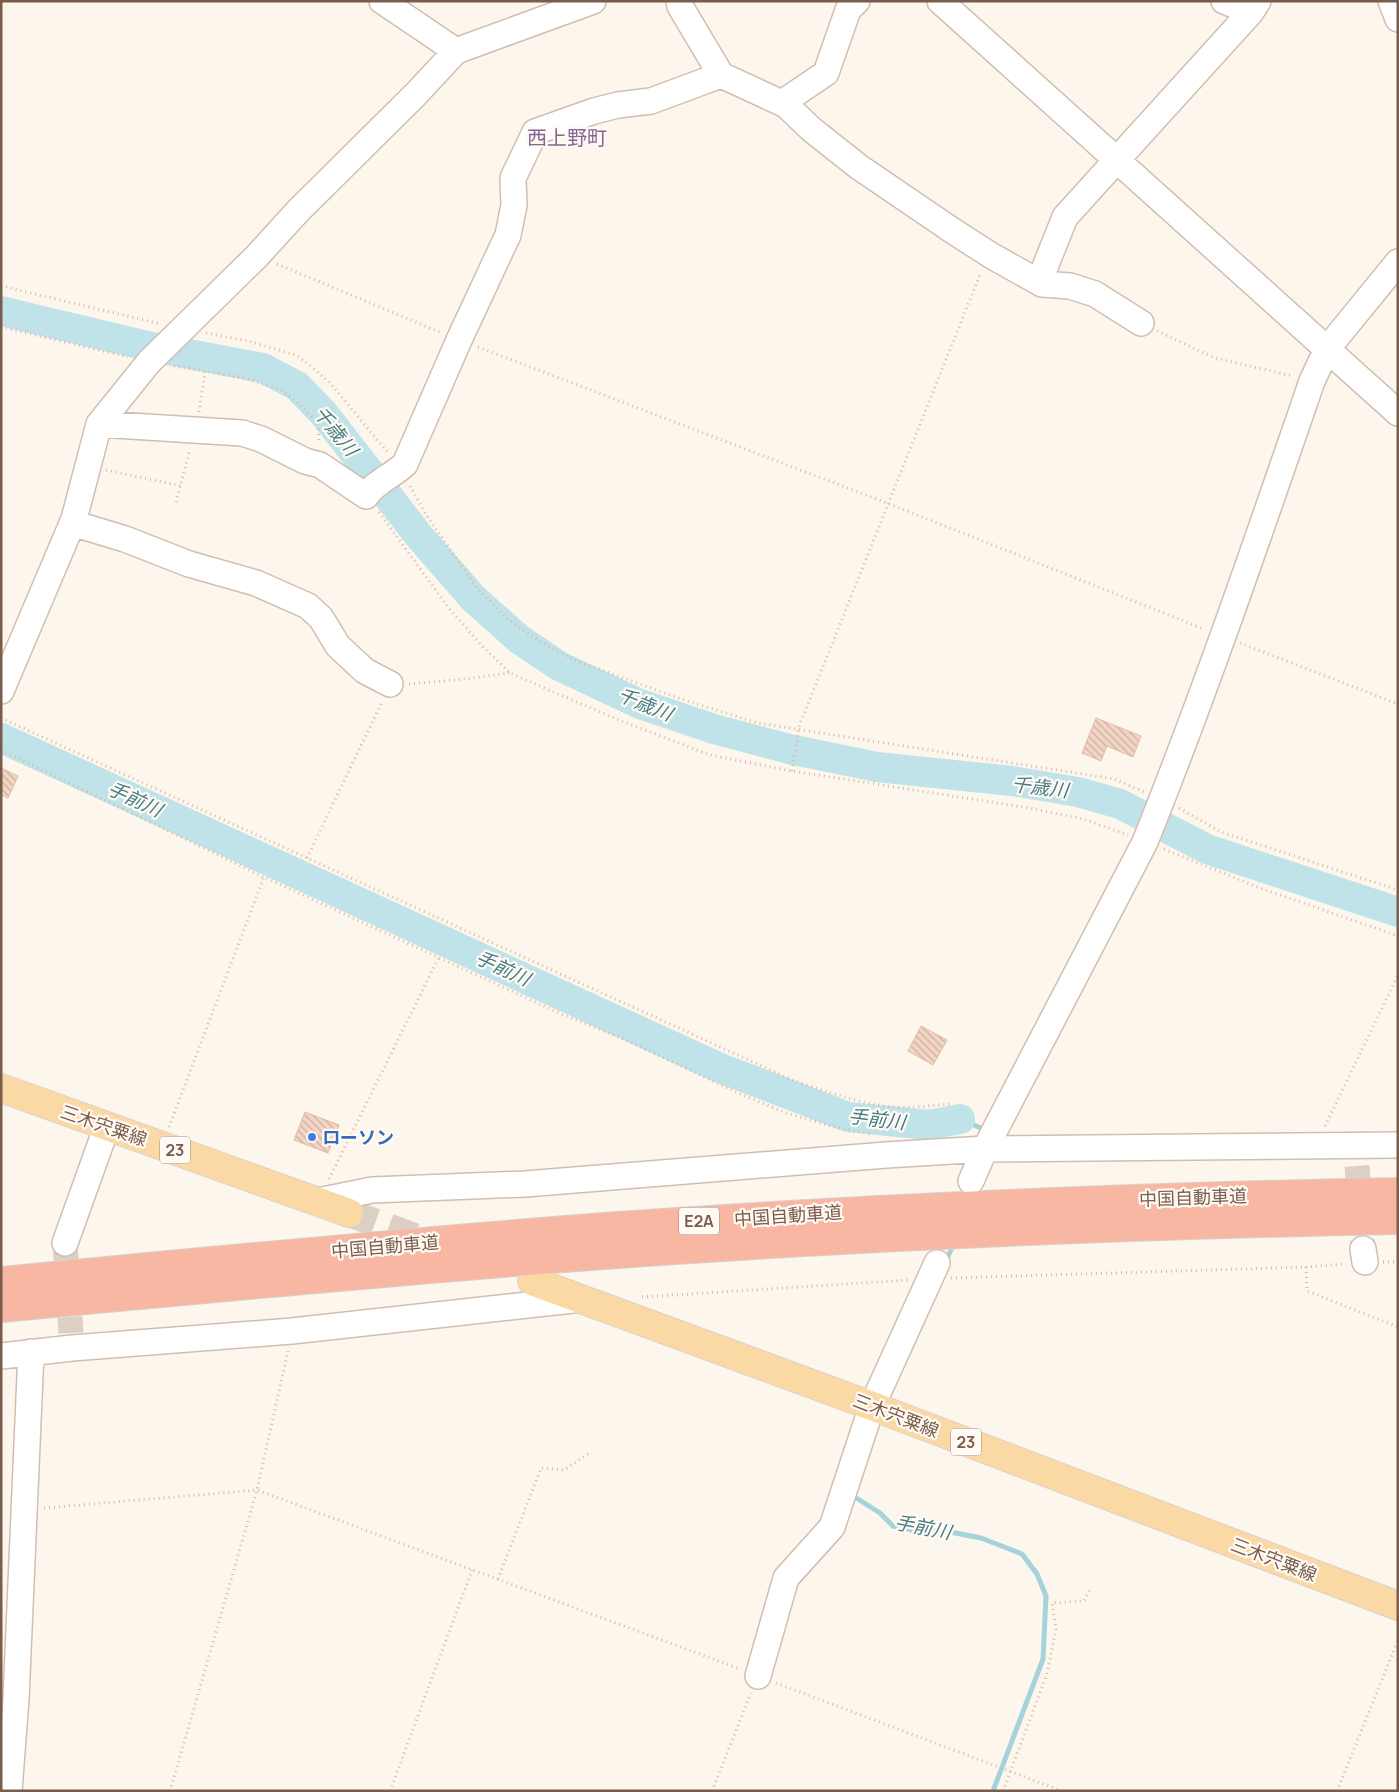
<svg xmlns="http://www.w3.org/2000/svg" width="1399" height="1792" viewBox="0 0 1399 1792" font-family="Manrope,'Noto Sans JP',sans-serif">
<style>
.lines{fill:none;stroke-linecap:round;stroke-linejoin:round}
.stream{stroke:#a5d3da;stroke-width:5}
.river{stroke:#bfe3e8;stroke-width:30}
.building{fill:url(#building-back-hatch);stroke:#e6bba3}
.minor-tunnel{stroke:#dcd0c4;stroke-width:25;stroke-dasharray:25 12;stroke-linecap:butt}
.major-tunnel{stroke:#dcd0c4;stroke-width:28;stroke-dasharray:28 14;stroke-linecap:butt}
.minor-casing{stroke:#d1beb0;stroke-width:28}
.major-casing{stroke:#dad1cd;stroke-width:30}
.highway-casing{stroke:#dad1cd;stroke-width:30}
.path{stroke:#d9b8a5;stroke-width:3;stroke-dasharray:1 4;stroke-linecap:butt}
.minor{stroke:#fff;stroke-width:25}
.major{stroke:#fbd9a5;stroke-width:28}
.highway{stroke:#f7b7a3;stroke-width:28}
.shop-dot{fill:#3f7fe0;stroke:#fffaf3;stroke-width:2}
.labels{text-anchor:middle;dominant-baseline:central;stroke-width:4.5;stroke-linejoin:round;paint-order:stroke}
.shield{fill:#fffaf3;stroke:#a28b7f;stroke-width:1}
.shield-label{font-size:16px;font-weight:bold;fill:#7a5c4d}
.street-label{font-size:18px;fill:#7a5c4d;stroke:#fffaf3}
.shop-label{font-size:18px;font-weight:bold;fill:#366cbe;stroke:#fffaf3;text-anchor:start}
.water-label{font-size:19px;font-style:italic;fill:#437c86;stroke:#fffaf3}
.quarter-label{font-size:20px;fill:#846695;stroke:#fffaf3}
</style>
<defs>
<pattern id="building-back-hatch" width="6" height="6" patternUnits="userSpaceOnUse" patternTransform="scale(1.25)"><rect width="6" height="6" fill="#f3d5c3"/><path d="M-1 5l2 2M0 0l6 6M5-1l2 2" fill="none" stroke="#cab0a1"/></pattern>
</defs>
<rect width="100%" height="100%" fill="#fdf6ec"/>
<g class="lines">
<path class="stream" d="M 960,1119 L 988,1131
M 945,1263 L 954,1243
M 850,1494 L 880,1513 L 893,1526 L 912,1530 L 945,1531 L 981,1538 L 1022,1554 L 1037,1574 L 1046,1596 L 1043,1659 L 993,1791"/>
<path class="river" d="M 1,311 L 152,347 L 263,368 L 297,386 L 324,414 L 419,536 L 473,598 L 519,639 L 559,666 L 640,704 L 714,729 L 789,749 L 877,767 L 1012,781 L 1078,792 L 1120,804 L 1207,849 L 1398,912
M 1,738 L 720,1068 L 848,1117 L 929,1125 L 960,1119"/>
</g>
<path class="building" d="M 1096,718 L 1141,736 L 1133,757 L 1107,746 L 1101,761 L 1082,753 Z
M 1,768 L 18,776 L 8,798 L 1,795 Z
M 921,1026 L 947,1040 L 933,1065 L 908,1051 Z
M 305,1112 L 339,1125 L 328,1153 L 294,1140 Z"/>
<g class="lines">
<path class="minor-tunnel" d="M 1357,1166 L 1363,1249
M 65,1243 L 71,1333"/>
<path class="major-tunnel" d="M 349,1213 L 493,1266"/>
<defs>
<path id="minor" d="M 382,1 L 456,51
M 679,1 L 680,6 L 721,75 L 786,105 L 811,129 L 859,167 L 953,231 L 992,256 L 1042,284 L 1070,286 L 1095,294 L 1141,323
M 940,1 L 1398,413
M 1224,1 L 1251,12
M 1391,1 L 1398,19
M 786,105 L 789,98 L 826,73 L 848,10 L 857,1
M 1042,284 L 1043,272 L 1065,217 L 1251,12 L 1258,1
M 99,424 L 242,433 L 261,439 L 305,461 L 320,465 L 366,496 C 375,482 394,475 405,464 L 459,340 L 508,235 L 514,205 L 513,178 L 535,132 L 594,111 L 618,105 L 651,101 L 721,75
M 72,523 L 125,539 L 189,564 L 256,583 L 308,606 L 321,618 L 338,646 L 365,671 L 390,684
M 1,691 L 74,519 L 99,424 L 149,362 L 257,256 L 298,211 L 416,94 L 456,51 L 593,1
M 971,1181 L 985,1149 L 1145,842 C 1206,690 1259,535 1312,381 L 1327,349 L 1398,262
M 318,1201 L 372,1190 L 525,1184 L 886,1155 L 985,1149 L 1398,1145
M 65,1243 L 107,1126
M 1363,1249 L 1365,1262
M 1,1356 L 72,1348 L 292,1331 L 582,1299
M 758,1676 L 786,1578 L 832,1527 L 872,1406 L 937,1263
M 9,1791 L 16,1699 L 31,1352"/>
<path id="major" d="M 1,1088 L 349,1213
M 532,1281 L 872,1406 L 1398,1606"/>
<path id="highway" d="M 1,1281 C 202,1262 403,1242 604,1227 C 868,1208 1133,1197 1398,1192
M 1,1308 C 202,1289 403,1270 604,1255 C 868,1236 1133,1225 1398,1220"/>
</defs>
<use href="#minor" class="minor-casing"/>
<use href="#major" class="major-casing"/>
<use href="#highway" class="highway-casing"/>
<path class="path" d="M 277,264 L 442,333
M 1,286 L 161,324
M 1,327 L 128,357
M 1157,331 L 1215,358 L 1293,376
M 206,333 L 248,341 L 296,355 L 312,367 L 331,384 L 389,454
M 478,347 L 887,503 L 1204,629
M 174,366 L 244,378 L 281,390 L 297,402 L 314,419 L 318,425 L 319,444
M 199,412 L 205,372
M 106,470 L 181,486
M 410,486 L 427,516 L 477,588 L 508,620 L 551,648 L 579,662 L 687,701 L 758,723 L 1114,779 L 1144,792
M 176,502 L 190,449
M 379,512 L 447,606 L 483,647 L 510,673 L 551,691 L 619,720 L 710,755 L 792,771 L 1029,808 L 1083,819 L 1128,835
M 1240,643 L 1398,704
M 409,684 L 465,679 L 510,673
M 1,718 L 790,1079 C 821,1090 851,1101 884,1106 C 906,1109 928,1106 950,1104
M 1,750 L 264,877 L 559,1013 L 626,1040 L 736,1092 L 786,1113 L 838,1128 L 872,1134
M 792,771 L 798,735 L 798,729 L 981,272
M 1179,808 L 1221,832 L 1398,890
M 1164,849 L 1260,888 L 1398,936
M 307,858 L 382,702
M 1325,1126 L 1398,975
M 169,1127 L 264,877
M 329,1179 L 439,957
M 1383,1262 L 1398,1262
M 1306,1267 L 1307,1291 L 1398,1327
M 951,1278 L 1306,1267 L 1345,1264
M 642,1297 L 908,1280
M 44,1508 L 257,1490 L 740,1669
M 498,1579 L 541,1468 L 564,1470 L 591,1452
M 776,1683 L 1062,1791
M 170,1791 L 257,1490 L 288,1351
M 390,1791 L 472,1570
M 712,1791 L 751,1693
M 1003,1791 L 1047,1674 L 1056,1629 L 1052,1603 L 1084,1601 L 1090,1589
M 1337,1791 L 1398,1640"/>
<use href="#minor" class="minor"/>
<use href="#major" class="major"/>
<use href="#highway" class="highway"/>
</g>
<circle class="shop-dot" cx="312" cy="1137" r="5"/>
<g class="labels">
<g class="shield">
<rect x="160" y="1136.5" width="30" height="27" rx="4"/>
<rect x="679" y="1207.5" width="40" height="27" rx="4"/>
<rect x="951" y="1428.5" width="30" height="27" rx="4"/>
</g>
<g class="shield-label">
<text x="175" y="1150">23</text>
<text x="699" y="1221">E2A</text>
<text x="966" y="1442">23</text>
</g>
<g class="street-label">
<text transform="translate(104 1125) rotate(19)">三木宍粟線</text>
<text transform="translate(1193 1197) rotate(-2)">中国自動車道</text>
<text transform="translate(788 1215) rotate(-4)">中国自動車道</text>
<text transform="translate(385 1246) rotate(-5)">中国自動車道</text>
<text transform="translate(896 1415) rotate(21)">三木宍粟線</text>
<text transform="translate(1274 1559) rotate(21)">三木宍粟線</text>
</g>
<g class="shop-label">
<text x="322" y="1137">ローソン</text>
</g>
<g class="water-label">
<text transform="translate(336 431) rotate(51)">千歳川</text>
<text transform="translate(645 704) rotate(22)">千歳川</text>
<text transform="translate(1040 787) rotate(7)">千歳川</text>
<text transform="translate(135 799) rotate(25)">手前川</text>
<text transform="translate(503 968) rotate(25)">手前川</text>
<text transform="translate(877 1119) rotate(7)">手前川</text>
<text transform="translate(923 1527) rotate(11)">手前川</text>
</g>
<g class="quarter-label">
<text x="567" y="137">西上野町</text>
</g>
</g>
<rect width="1399" height="1792" fill="none" stroke="#7a5c4d" stroke-width="5"/>
</svg>
